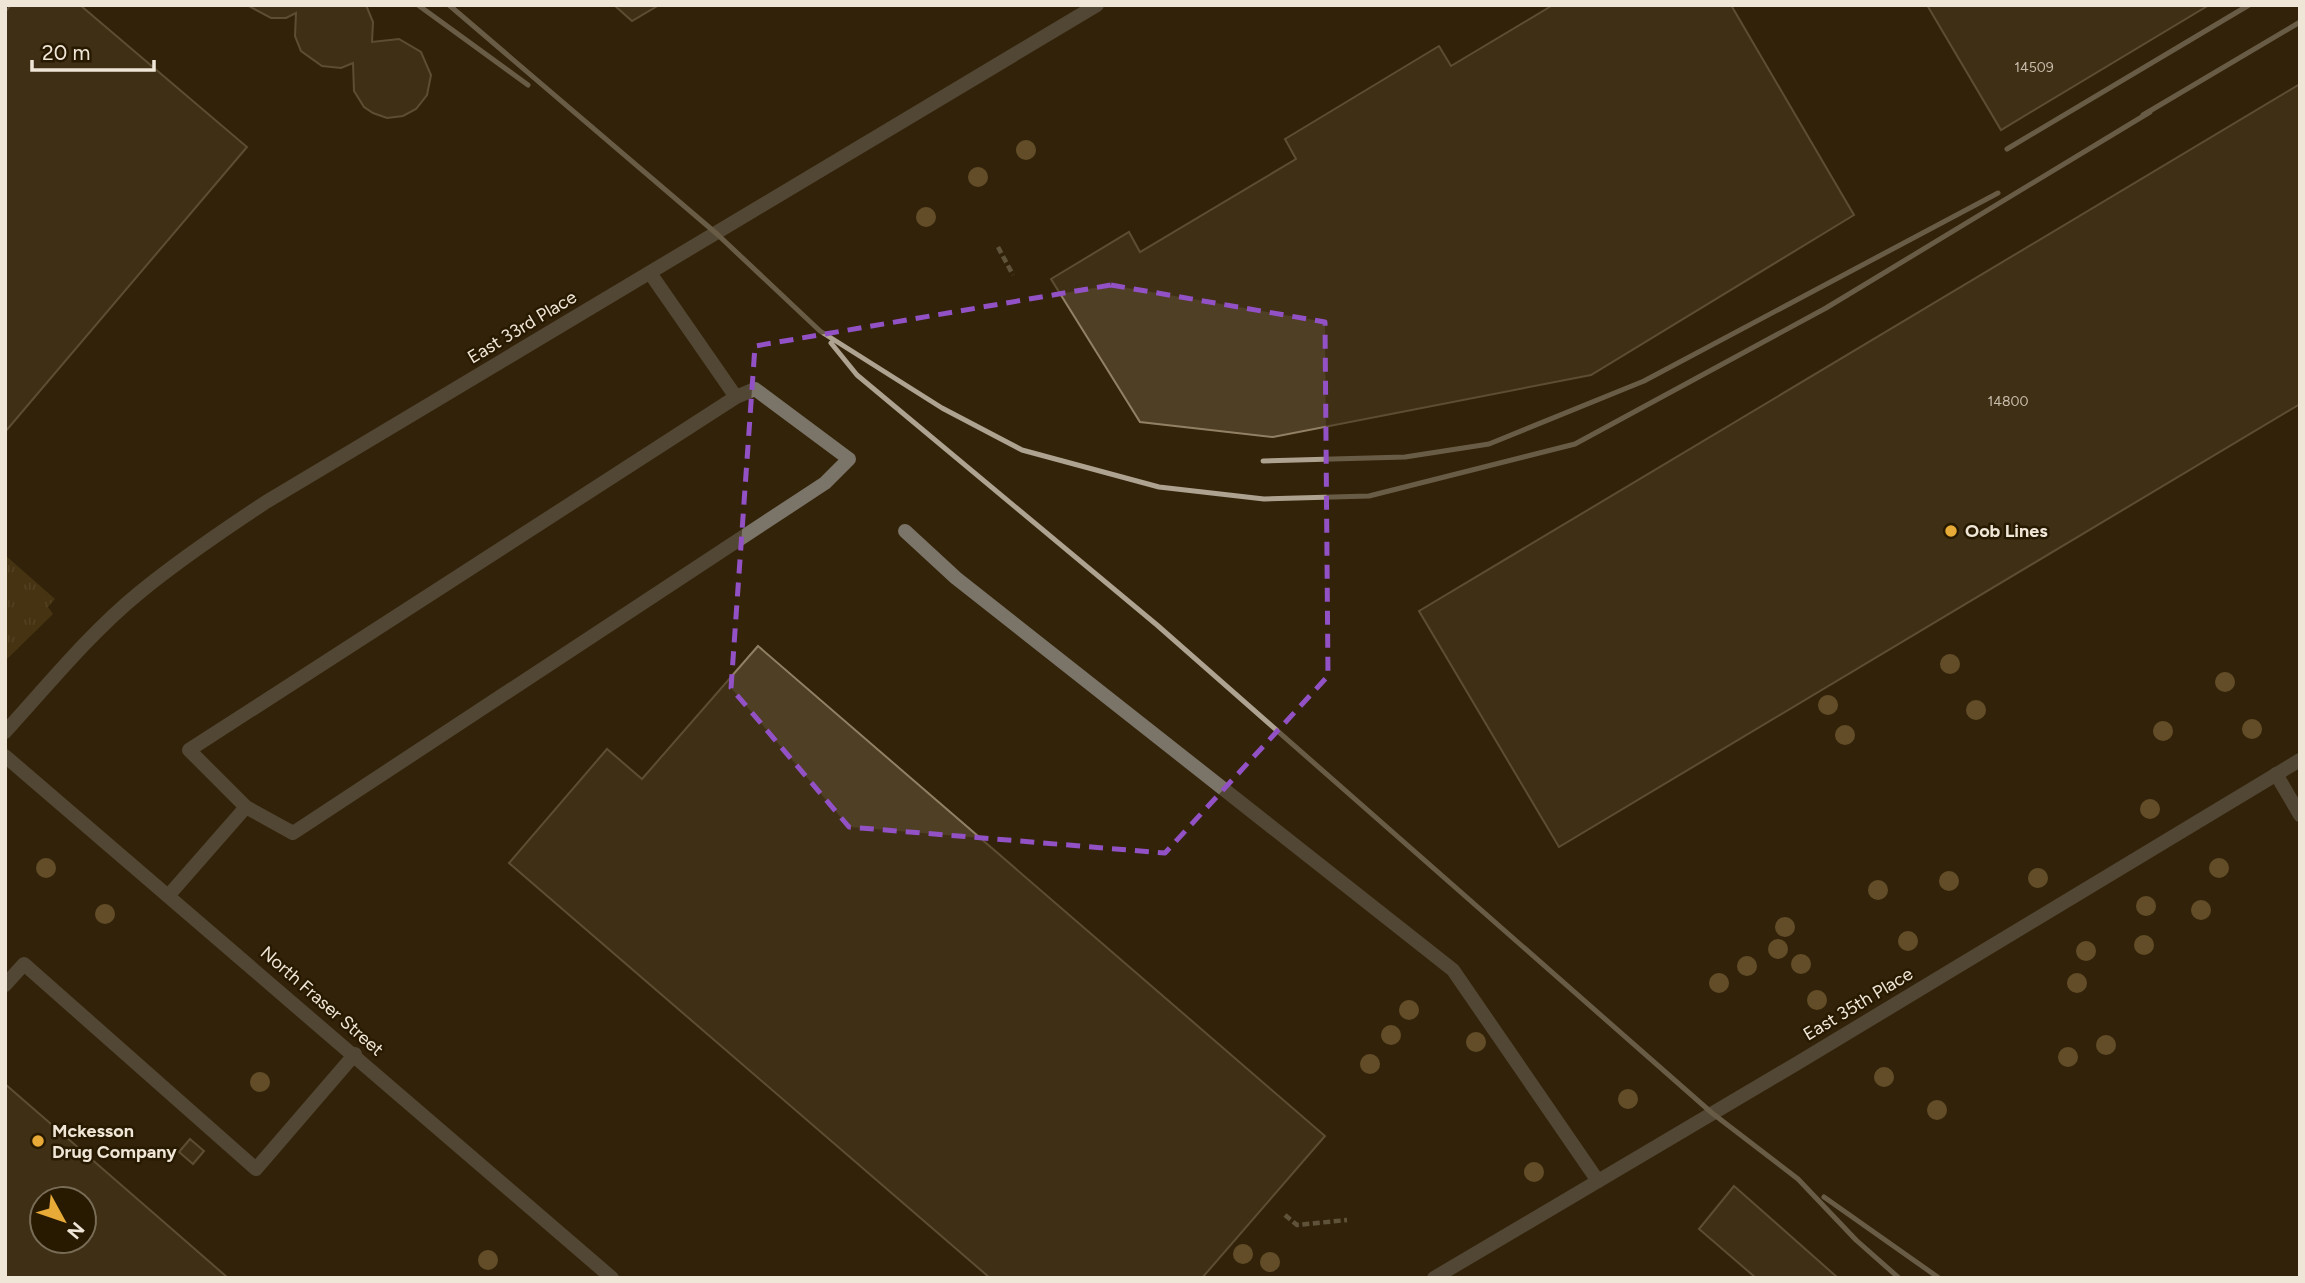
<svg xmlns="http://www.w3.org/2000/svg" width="2305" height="1283" viewBox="0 0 2305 1283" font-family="Figtree,sans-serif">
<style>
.grass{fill:url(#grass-tufts)}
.building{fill:#4f3f25;stroke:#928064;stroke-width:2;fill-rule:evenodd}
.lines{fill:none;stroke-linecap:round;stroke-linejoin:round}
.path{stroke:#988c78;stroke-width:4.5;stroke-dasharray:7 3.5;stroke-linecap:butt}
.lane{stroke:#7b7468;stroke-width:14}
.street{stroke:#7b7468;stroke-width:14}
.rail{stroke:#aea290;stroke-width:5}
.tree{fill:#a1824e}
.marked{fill:none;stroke:#9251c4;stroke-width:5;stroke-dasharray:14 9;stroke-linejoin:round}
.poi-dot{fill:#e8ab37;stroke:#281a01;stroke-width:2.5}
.labels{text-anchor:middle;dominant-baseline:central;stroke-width:5;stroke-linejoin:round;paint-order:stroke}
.number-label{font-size:14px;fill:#c8bcaa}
.street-label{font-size:18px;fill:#f0e6d7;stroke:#281a01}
.poi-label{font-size:18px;font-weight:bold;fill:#f0e6d7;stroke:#281a01;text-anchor:start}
</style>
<defs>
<pattern id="grass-tufts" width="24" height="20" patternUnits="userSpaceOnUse" patternTransform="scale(1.75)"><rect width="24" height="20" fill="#60481c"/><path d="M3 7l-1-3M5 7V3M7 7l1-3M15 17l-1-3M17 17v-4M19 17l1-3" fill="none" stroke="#77623c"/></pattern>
</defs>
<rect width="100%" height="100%" fill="#322309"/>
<path class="grass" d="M 5,555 L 55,599 L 48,607 L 53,614 L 5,661 Z"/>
<path class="building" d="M 11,5 L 80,5 L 247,147 L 5,432 L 5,12 Z
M 247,5 L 366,5 L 373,22 L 372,42 L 399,39 L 421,52 L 431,75 L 427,95 L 416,109 L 403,116 L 387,118 L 373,113 L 364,107 L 354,91 L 353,63 L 341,68 L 322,66 L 301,51 L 295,36 L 296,13 L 286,18 L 271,18 Z
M 614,5 L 659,5 L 632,21 Z
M 1553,5 L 1731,5 L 1854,215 L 1591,375 L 1273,437 L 1140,422 L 1051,279 L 1129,232 L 1140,252 L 1296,159 L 1285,139 L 1439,46 L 1451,66 Z
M 1927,5 L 2209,5 L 2001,130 Z
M 2300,84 L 2300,404 L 1559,847 L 1419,611 Z
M 758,646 L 1325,1136 L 1202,1278 L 990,1278 L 509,863 L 607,749 L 642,779 Z
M 5,1084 L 173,1230 L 228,1278 L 5,1278 ZM 42,1199 L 84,1199 L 84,1241 L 42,1241 Z
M 190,1139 L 204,1151 L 193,1164 L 179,1152 Z
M 1734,1186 L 1838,1278 L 1756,1278 L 1699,1229 Z"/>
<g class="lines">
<path class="path" d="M 998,247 L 1013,275
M 1285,1215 L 1297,1225 L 1347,1220"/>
<path class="lane" d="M 905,531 L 956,578 L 1453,970 L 1598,1181
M 2276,774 L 2300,815
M 246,807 L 293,833 L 825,483 L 849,459 L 755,389 L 736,397
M 168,896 L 246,807 L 189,750 L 736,397 L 650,273
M 5,985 L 24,964 L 256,1169 L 355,1054"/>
<path class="street" d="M 5,732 C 48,685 90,633 139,593 C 179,560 222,531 266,502 L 1097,5
M 5,756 L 612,1278
M 1434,1278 L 1796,1064 L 2300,760"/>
<path class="rail" d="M 418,5 L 528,85
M 449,5 L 717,234 L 820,331 L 942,408 L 1022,450 L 1159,487 L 1264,499 L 1369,496 L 1575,444 L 1826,308 L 2150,112
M 2143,115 L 2300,22
M 2007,149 L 2249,5
M 831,343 L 857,375 L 1157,625 L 1712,1113 L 1798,1179 L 1856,1240 L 1899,1278
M 1263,461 L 1405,457 L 1489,444 L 1644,381 L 1998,193
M 1824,1197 L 1939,1278"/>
</g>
<g class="tree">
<circle cx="1026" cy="150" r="10"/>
<circle cx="978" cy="177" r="10"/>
<circle cx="926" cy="217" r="10"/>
<circle cx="1950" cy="664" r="10"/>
<circle cx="2225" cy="682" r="10"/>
<circle cx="1828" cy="705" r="10"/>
<circle cx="1976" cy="710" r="10"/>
<circle cx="2252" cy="729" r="10"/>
<circle cx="2163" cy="731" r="10"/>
<circle cx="1845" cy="735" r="10"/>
<circle cx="2150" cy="809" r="10"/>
<circle cx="46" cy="868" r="10"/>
<circle cx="2219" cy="868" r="10"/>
<circle cx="2038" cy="878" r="10"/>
<circle cx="1949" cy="881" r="10"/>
<circle cx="1878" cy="890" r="10"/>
<circle cx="2146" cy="906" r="10"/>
<circle cx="2201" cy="910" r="10"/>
<circle cx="105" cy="914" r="10"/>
<circle cx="1785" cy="927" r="10"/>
<circle cx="1908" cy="941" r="10"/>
<circle cx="2144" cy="945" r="10"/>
<circle cx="1778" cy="949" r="10"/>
<circle cx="2086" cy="951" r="10"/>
<circle cx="1801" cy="964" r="10"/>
<circle cx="1747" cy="966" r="10"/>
<circle cx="1719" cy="983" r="10"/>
<circle cx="2077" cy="983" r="10"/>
<circle cx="1817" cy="1000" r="10"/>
<circle cx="1409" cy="1010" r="10"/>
<circle cx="1391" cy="1035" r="10"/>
<circle cx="1476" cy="1042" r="10"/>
<circle cx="2106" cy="1045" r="10"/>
<circle cx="2068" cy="1057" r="10"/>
<circle cx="1370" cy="1064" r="10"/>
<circle cx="1884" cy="1077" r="10"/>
<circle cx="260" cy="1082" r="10"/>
<circle cx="1628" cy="1099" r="10"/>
<circle cx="1937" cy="1110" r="10"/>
<circle cx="1534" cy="1172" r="10"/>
<circle cx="1243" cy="1254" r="10"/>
<circle cx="488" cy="1260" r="10"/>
<circle cx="1270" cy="1262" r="10"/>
</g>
<path d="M0 0H2305V1283H0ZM 1111,285 L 1325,322 L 1328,676 L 1165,853 L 849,827 L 731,688 L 755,346 Z" fill="#322309" fill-opacity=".55" fill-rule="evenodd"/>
<path class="marked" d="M 1111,285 L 1325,322 L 1328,676 L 1165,853 L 849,827 L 731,688 L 755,346 Z"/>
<g class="poi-dot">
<circle cx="1951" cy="531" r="7"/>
<circle cx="38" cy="1141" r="7"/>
</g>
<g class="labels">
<g class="number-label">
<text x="2034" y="67">14509</text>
<text x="2008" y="401">14800</text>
</g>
<g class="street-label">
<text transform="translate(522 327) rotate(-31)">East 33rd Place</text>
<text transform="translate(322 1001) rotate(41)">North Fraser Street</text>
<text transform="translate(1858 1004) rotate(-31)">East 35th Place</text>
</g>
<g class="poi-label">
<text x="1965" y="531">Oob Lines</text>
<text x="52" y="1131">Mckesson<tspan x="52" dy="21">Drug Company</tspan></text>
</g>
</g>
<rect width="2305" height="1283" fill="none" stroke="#f0e6d7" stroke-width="14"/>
<g transform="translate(63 1220) rotate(130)"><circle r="33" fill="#281a01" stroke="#786c57" stroke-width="2"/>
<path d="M0-5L12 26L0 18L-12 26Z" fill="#e8ab37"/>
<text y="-10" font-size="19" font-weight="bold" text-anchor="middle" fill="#f0e6d7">N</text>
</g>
<path d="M32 60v10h122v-10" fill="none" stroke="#f0e6d7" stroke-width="3.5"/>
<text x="42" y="60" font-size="21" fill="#f0e6d7" stroke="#281a01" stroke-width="5" paint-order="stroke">20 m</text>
</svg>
